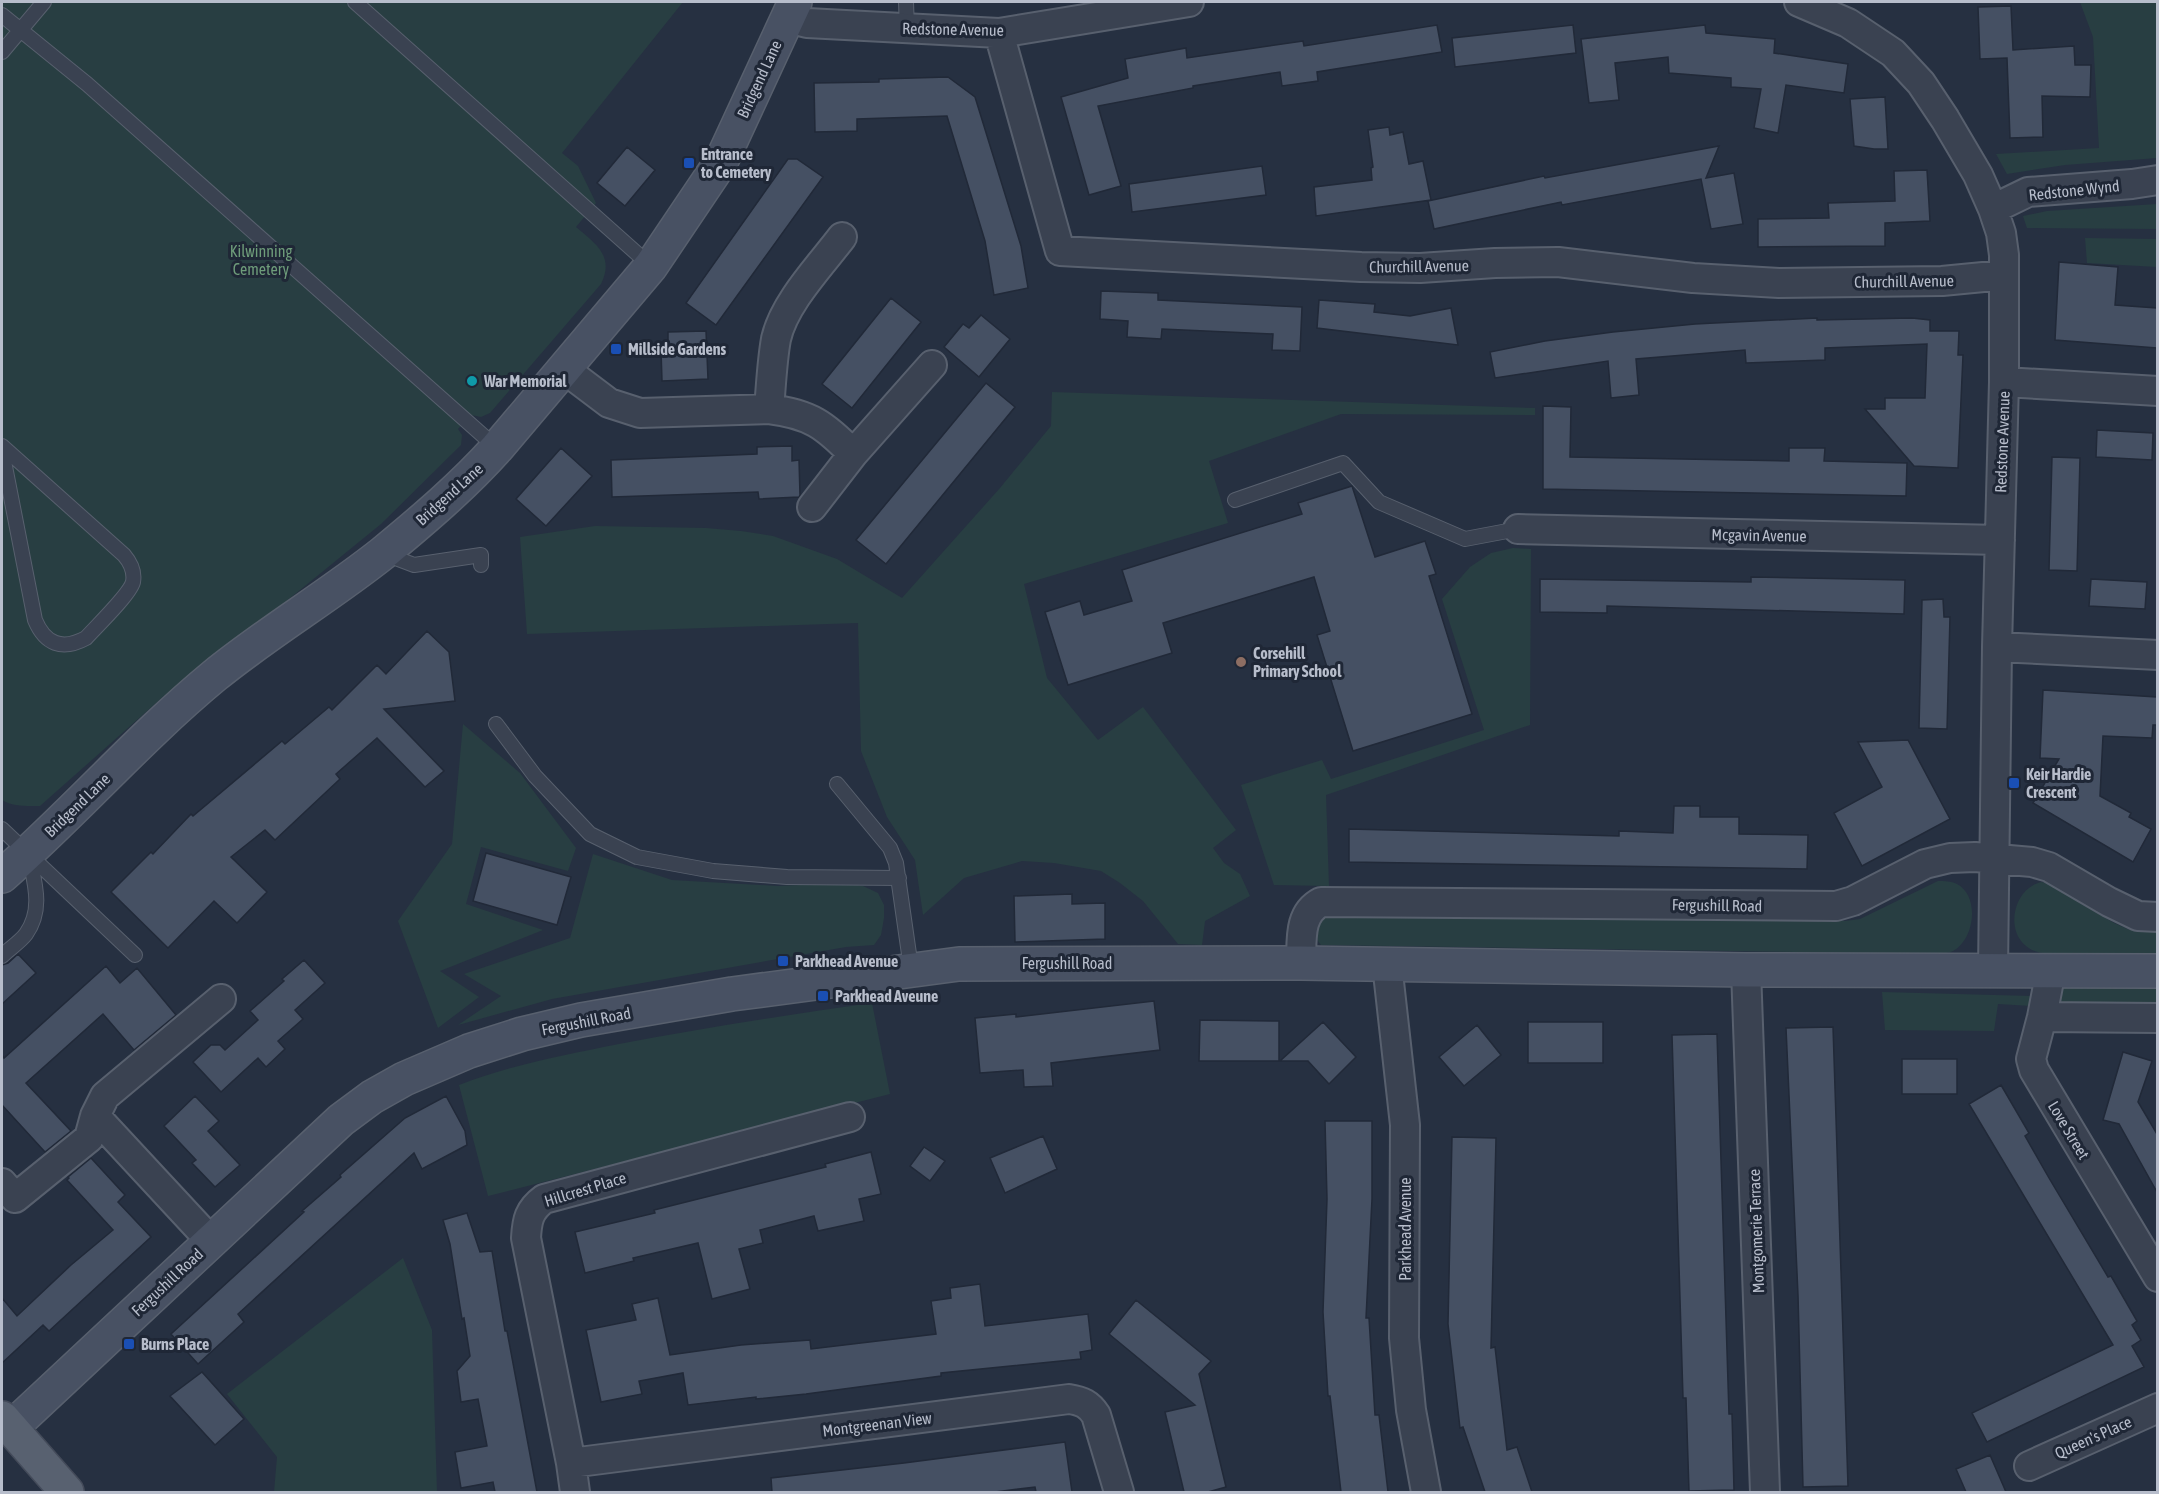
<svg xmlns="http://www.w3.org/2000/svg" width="2159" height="1494" viewBox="0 0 2159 1494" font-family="'Asap Condensed',sans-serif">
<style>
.green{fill:#283e42}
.building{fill:#455063;stroke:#212938;stroke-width:1.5}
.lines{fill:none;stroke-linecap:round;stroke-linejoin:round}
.lane-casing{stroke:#58606e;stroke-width:16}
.street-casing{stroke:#58606e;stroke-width:32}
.secondary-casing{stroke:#58606e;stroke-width:36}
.primary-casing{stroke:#444b5a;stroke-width:36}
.lane{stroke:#3a4251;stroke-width:14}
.street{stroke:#3a4251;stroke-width:28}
.secondary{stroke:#485163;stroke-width:33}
.primary{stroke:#586170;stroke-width:33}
.transit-dot{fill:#1a4fb4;stroke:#1f2736;stroke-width:2}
.culture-dot{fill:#0f9aa8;stroke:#1f2736;stroke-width:2}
.education-dot{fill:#8d6e63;stroke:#1f2736;stroke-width:2}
.labels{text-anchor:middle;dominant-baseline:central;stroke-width:6;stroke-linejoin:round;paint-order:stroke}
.street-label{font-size:16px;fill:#b7bdcb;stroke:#1f2736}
.poi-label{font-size:16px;font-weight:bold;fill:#b7bdcb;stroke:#1f2736;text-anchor:start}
.park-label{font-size:16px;fill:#6e9c7a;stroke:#1f2736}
</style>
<rect width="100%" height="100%" fill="#263041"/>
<path class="green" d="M 2,2 L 683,2 L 562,153 L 578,166 L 596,203 L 576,227 C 595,243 615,256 601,284 L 490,413 L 481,417 L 471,415 L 458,429 L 462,435 L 461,445 L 381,524 L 284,603 L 164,696 L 40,806 C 27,806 13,807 2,800 Z
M 2080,2 L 2157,2 L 2157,158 L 2065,165 L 2007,174 L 1996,154 L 2099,148 L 2093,37 Z
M 2157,204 L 2157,229 L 2027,228 L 2023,216 L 2047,211 Z
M 2085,238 L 2157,239 L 2157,267 L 2087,263 Z
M 1052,392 L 1535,408 L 1535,415 L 1341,414 L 1209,461 L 1228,523 L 1024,584 L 1047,678 L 1098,740 L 1143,707 L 1236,830 L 1213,848 L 1224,863 L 1240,874 L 1250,896 L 1205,921 L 1202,945 L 1178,944 L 1143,901 L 1120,883 L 1101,871 L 1054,863 L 1022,861 L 964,878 L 923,915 L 915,860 L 887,817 L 861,751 L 858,623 L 527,634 L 520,537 L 595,526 L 706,528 L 741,531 L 773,536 L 837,559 L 902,598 L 1000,488 L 1051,426 Z
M 1513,548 L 1531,549 L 1530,725 L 1326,795 L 1329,886 L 1274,885 L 1241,785 L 1322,760 L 1331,779 L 1484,730 L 1442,599 L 1470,567 L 1491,553 Z
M 463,724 L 520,773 L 576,848 L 568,871 L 481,847 L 466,904 L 543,930 L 440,971 L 479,997 L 438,1028 L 398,921 L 452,844 Z
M 593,854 L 672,880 L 778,886 L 841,883 L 863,886 L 878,893 L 884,905 L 884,918 L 881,935 L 874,945 L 846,947 L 552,999 L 458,1025 L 501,996 L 464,974 L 570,938 Z
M 1938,881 C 1944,881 1951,881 1957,884 C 1980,896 1975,939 1953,951 C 1949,953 1944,953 1939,954 L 1321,945 C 1312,936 1317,920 1330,916 C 1334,914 1340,914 1345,914 L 1845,921 L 1860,919 Z
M 2042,882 L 2048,884 L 2114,923 L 2130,930 L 2157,929 L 2157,956 L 2053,954 C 2043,953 2034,953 2026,946 C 2004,928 2015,887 2042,882 Z
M 2157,986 L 2157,1007 L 2066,1005 L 2061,1002 L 2059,997 L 2062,987 Z
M 1882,992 L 2032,996 L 2031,1006 L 1998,1004 L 1994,1031 L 1885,1030 Z
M 872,1003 L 890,1094 L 488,1196 L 459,1085 C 511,1065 564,1055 619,1044 C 703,1028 787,1015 872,1003 Z
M 403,1258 L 432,1330 L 437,1492 L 274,1492 L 277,1457 L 227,1394 Z"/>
<path class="building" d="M 2011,6 L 2013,50 L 2074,46 L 2075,65 L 2091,65 L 2090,97 L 2042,96 L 2043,137 L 2010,138 L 2007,58 L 1980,59 L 1978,7 Z
M 1437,25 L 1442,52 L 1317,72 L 1318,81 L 1282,86 L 1280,72 L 1193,86 L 1193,88 L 1098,106 L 1121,186 L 1089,195 L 1061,97 L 1128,78 L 1125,59 L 1186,48 L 1187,58 L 1303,41 L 1304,46 Z
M 1573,25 L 1576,53 L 1455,67 L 1452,38 Z
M 1705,25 L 1706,33 L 1775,39 L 1774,53 L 1848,64 L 1844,93 L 1786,85 L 1778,133 L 1754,128 L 1761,89 L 1731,87 L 1731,78 L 1669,73 L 1668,57 L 1615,63 L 1619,100 L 1589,103 L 1581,39 Z
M 948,77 L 975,97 L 1021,246 L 1028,288 L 994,295 L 985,241 L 947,116 L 857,119 L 857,131 L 815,132 L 814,83 L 879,82 L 879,79 Z
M 1885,97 L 1888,149 L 1874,149 L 1854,146 L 1850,99 Z
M 1389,127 L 1390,135 L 1403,132 L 1409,164 L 1423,161 L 1431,200 L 1316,216 L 1314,187 L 1372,180 L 1371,168 L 1373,167 L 1368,130 Z
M 1719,146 L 1706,178 L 1734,173 L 1743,224 L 1711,229 L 1701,179 L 1562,205 L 1561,202 L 1434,229 L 1428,201 L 1544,176 L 1545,178 Z
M 627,147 L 655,170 L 625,206 L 597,183 Z
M 788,159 L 797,159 L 823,177 L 716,325 L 686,303 Z
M 1262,166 L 1266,195 L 1132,212 L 1129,184 Z
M 1927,170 L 1930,221 L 1885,223 L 1885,246 L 1758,247 L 1758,219 L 1829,218 L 1828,203 L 1895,201 L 1894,171 Z
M 2059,262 L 2118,267 L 2115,305 L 2157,308 L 2157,348 L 2055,340 Z
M 1101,291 L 1158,293 L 1158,300 L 1302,307 L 1300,351 L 1272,350 L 1273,334 L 1162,329 L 1161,339 L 1127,337 L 1128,321 L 1100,319 Z
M 891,298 L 921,322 L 852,408 L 822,384 Z
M 1319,300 L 1375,304 L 1374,312 L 1410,316 L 1451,308 L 1458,345 L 1317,328 Z
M 981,315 L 1010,339 L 979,377 L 944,347 L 963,324 L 969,328 Z
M 1817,318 L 1817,320 L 1912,318 L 1930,320 L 1930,331 L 1959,331 L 1958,355 L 1963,355 L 1958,468 L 1914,466 L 1865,409 L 1885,409 L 1885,398 L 1925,398 L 1927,344 L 1825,348 L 1825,360 L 1746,363 L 1745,350 L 1636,359 L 1639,395 L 1611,398 L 1608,361 L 1495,378 L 1490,352 L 1545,341 L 1613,332 L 1695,324 Z
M 706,331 L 708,379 L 662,381 L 661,350 L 668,350 L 668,332 Z
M 986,383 L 1015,407 L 886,564 L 856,540 Z
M 1543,406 L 1571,407 L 1570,457 L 1789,461 L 1789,448 L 1825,448 L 1824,461 L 1907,463 L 1906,496 L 1543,489 Z
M 2097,430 L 2153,433 L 2152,460 L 2096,457 Z
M 792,446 L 792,461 L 799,460 L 800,495 L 799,497 L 759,499 L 758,492 L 612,497 L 611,460 L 757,454 L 757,447 Z
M 561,448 L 592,476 L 546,526 L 516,499 Z
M 2052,457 L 2080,458 L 2077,571 L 2049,570 Z
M 1352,486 L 1375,557 L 1425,541 L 1436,574 L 1429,576 L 1472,714 L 1353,751 L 1317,635 L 1330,631 L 1314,577 L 1163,623 L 1172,653 L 1068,685 L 1045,612 L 1080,601 L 1084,615 L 1132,601 L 1122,570 L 1302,514 L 1298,503 Z
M 1751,577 L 1905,580 L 1904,614 L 1607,606 L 1607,613 L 1540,612 L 1540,579 L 1751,582 Z
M 2091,579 L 2147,582 L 2145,609 L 2089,606 Z
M 1943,599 L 1944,617 L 1950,617 L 1947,729 L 1919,728 L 1922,600 Z
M 427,631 L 449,652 L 455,701 L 384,709 L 444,771 L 425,787 L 377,738 L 336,774 L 340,779 L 275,840 L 265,830 L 231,857 L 267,892 L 237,923 L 214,901 L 168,948 L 111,892 L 151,852 L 153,854 L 191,814 L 193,816 L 282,741 L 285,744 L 329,707 L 332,710 L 377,665 L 386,674 Z
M 2043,690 L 2157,697 L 2157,725 L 2153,725 L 2152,738 L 2103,736 L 2100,796 L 2131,813 L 2129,817 L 2151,829 L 2133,862 L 2033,803 L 2059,759 L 2040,758 Z
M 1908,740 L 1950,819 L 1862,866 L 1834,813 L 1882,787 L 1858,742 Z
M 1674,806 L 1700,806 L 1700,817 L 1739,817 L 1739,834 L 1808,835 L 1807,869 L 1349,862 L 1349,829 L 1619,836 L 1619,831 L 1673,833 Z
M 486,853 L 571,877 L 557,925 L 473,901 Z
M 1072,894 L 1072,904 L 1105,903 L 1105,939 L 1015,942 L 1014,896 Z
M 18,954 L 36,973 L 2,1004 L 2,965 L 8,963 Z
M 304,960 L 325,983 L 295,1010 L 303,1019 L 278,1041 L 285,1049 L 266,1067 L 258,1058 L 221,1092 L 193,1062 L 211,1045 L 220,1045 L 225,1050 L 258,1020 L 250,1011 L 284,981 L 282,979 Z
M 106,966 L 120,983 L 137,968 L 176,1015 L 134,1050 L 103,1014 L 26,1083 L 71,1131 L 45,1152 L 2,1105 L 2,1055 L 4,1058 Z
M 1154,1001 L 1160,1050 L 1051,1063 L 1053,1086 L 1024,1087 L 1023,1070 L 980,1073 L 975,1018 L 1016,1014 L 1016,1017 Z
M 1200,1020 L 1279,1021 L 1279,1061 L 1199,1061 Z
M 1323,1022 L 1356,1057 L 1329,1084 L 1308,1061 L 1280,1061 Z
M 1528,1022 L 1603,1022 L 1603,1063 L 1528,1063 Z
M 1477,1025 L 1501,1055 L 1464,1086 L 1439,1057 Z
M 1833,1027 L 1848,1486 L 1803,1487 L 1798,1295 L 1786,1028 Z
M 1717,1034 L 1729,1414 L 1732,1414 L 1734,1490 L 1689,1491 L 1686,1398 L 1683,1398 L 1672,1035 Z
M 2123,1052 L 2152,1061 L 2138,1102 L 2157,1134 L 2157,1192 L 2119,1124 L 2103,1120 Z
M 1902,1059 L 1957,1059 L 1957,1094 L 1902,1094 Z
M 2001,1085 L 2029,1133 L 2025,1136 L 2049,1178 L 2108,1277 L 2111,1276 L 2137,1321 L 2132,1325 L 2141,1340 L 2132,1346 L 2144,1367 L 1987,1442 L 1972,1413 L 2113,1345 L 1969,1104 Z
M 195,1096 L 219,1121 L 208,1131 L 240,1165 L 215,1187 L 192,1163 L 196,1160 L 164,1126 Z
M 446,1096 L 465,1131 L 467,1145 L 422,1169 L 414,1153 L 238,1314 L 244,1322 L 198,1364 L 171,1334 L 304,1212 L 302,1211 L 341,1177 L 340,1175 L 405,1118 Z
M 1325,1121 L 1372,1121 L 1372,1199 L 1366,1318 L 1369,1318 L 1375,1415 L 1379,1415 L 1388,1492 L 1341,1492 L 1330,1396 L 1328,1396 L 1323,1312 L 1327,1199 Z
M 1043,1136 L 1057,1169 L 1005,1193 L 990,1158 Z
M 1452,1137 L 1496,1138 L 1491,1348 L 1495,1347 L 1507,1450 L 1517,1447 L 1532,1492 L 1485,1492 L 1463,1427 L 1460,1428 L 1448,1324 Z
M 924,1147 L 945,1161 L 930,1181 L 910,1166 Z
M 871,1152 L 881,1194 L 859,1199 L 864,1221 L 818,1231 L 814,1216 L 760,1230 L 763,1243 L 739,1249 L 750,1289 L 712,1299 L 698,1243 L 633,1258 L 634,1261 L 585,1273 L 575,1232 L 655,1213 L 654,1210 L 826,1167 L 825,1164 Z
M 91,1158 L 125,1195 L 118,1202 L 151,1237 L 49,1331 L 43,1325 L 2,1363 L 2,1298 L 17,1316 L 71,1265 L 113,1230 L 67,1180 L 69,1178 L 68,1177 Z
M 467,1213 L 480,1252 L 492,1251 L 505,1331 L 507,1331 L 537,1492 L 495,1492 L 493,1482 L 461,1488 L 455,1452 L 487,1446 L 478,1399 L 461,1402 L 457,1371 L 470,1356 L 464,1318 L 462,1319 L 450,1244 L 443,1220 Z
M 980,1284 L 985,1326 L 1088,1314 L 1092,1350 L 1080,1352 L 1081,1359 L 941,1373 L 941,1376 L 806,1394 L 756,1399 L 756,1397 L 688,1405 L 683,1373 L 639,1381 L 642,1394 L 601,1402 L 586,1330 L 636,1320 L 632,1304 L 658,1298 L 670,1355 L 741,1345 L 810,1340 L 811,1349 L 936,1334 L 931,1301 L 951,1298 L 950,1288 Z
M 1136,1300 L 1211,1361 L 1199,1374 L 1226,1487 L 1208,1492 L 1184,1492 L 1165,1412 L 1195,1405 L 1109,1334 Z
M 202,1372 L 244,1419 L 215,1445 L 170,1396 Z
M 1065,1442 L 1072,1492 L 1036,1492 L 1035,1487 L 995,1492 L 772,1492 L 771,1478 L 904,1463 Z
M 1990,1455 L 2006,1492 L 1966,1492 L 1956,1469 Z"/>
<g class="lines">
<defs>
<path id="lane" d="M 355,2 L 651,266
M 906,2 L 907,29
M 2,15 L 87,84 L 497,448
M 2,52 L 44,2
M 2,446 L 124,555 C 130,562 135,571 133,582 C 130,594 96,627 86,638 C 62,651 45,644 35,620 L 2,451
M 1235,500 L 1343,463 L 1379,502 L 1465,539 L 1518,529
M 385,554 L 414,565 L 481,555 L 481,565
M 496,724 L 535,776 L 590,834 L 637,857 L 713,871 L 787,877 L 899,878
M 837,784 L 890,848 L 896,863 L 911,968
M 2,829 L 135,955
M 2,956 C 9,949 20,942 26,934 C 44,909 34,881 29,855"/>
<path id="street" d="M 1799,2 L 1848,23 L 1893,53 L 1921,83 L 1945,119 L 1978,175 L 1993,209 L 2001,233 L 2004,255 L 2004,382 L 1997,647 L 1993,971
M 787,18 L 807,23 L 999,33 L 1189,2
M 999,33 L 1060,251 L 1361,267 L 1420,268 L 1495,263 L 1558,262 L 1693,278 L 1779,283 L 1942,281 L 2004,275
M 1993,209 L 2028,192 L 2132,184 L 2158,180
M 564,369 L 609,403 L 640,413 L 769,409 C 810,414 825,425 853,454
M 2004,382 L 2158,391
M 769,409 C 771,386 772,361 776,339 C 784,303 820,266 842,237
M 812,507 L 853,454 L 932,365
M 1518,529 L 2000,540
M 1997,647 L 2158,655
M 1301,963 C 1302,941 1298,914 1321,902 L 1836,906 L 1853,901 L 1925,864 L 1950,858 L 1975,857 L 2032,862 L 2049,867 L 2109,902 L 2138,916 L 2158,917
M 1387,964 L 1405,1125 L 1404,1338 L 1411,1410 L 1426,1492
M 1746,970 L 1765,1492
M 2051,970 L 2042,1017 L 2031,1059 L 2034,1070 L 2158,1277
M 2042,1017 L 2158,1018
M 95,1116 L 211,1241
M 2,1183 L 15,1198 L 89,1138 L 95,1116 L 105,1096 L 221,999
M 571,1463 L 1069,1399 C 1082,1401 1089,1404 1096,1415 L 1119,1492
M 2029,1466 L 2158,1408
M 575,1492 L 571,1463 L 526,1238 C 527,1220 529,1210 544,1199 L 850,1117"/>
<path id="secondary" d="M 2,876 C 75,812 139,738 214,676 C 268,632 329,596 383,553 C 423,520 463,486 497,448 L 651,266 L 721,162 L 795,2
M 10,1429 L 341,1120 L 372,1097 L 404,1079 L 469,1051 L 522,1034 L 581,1020 L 732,994 L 959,964 L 1301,963 L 1746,970 L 2158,971"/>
<path id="primary" d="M 2,1418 L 67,1492"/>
</defs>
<use href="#lane" class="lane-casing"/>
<use href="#street" class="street-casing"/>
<use href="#secondary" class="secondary-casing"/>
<use href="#primary" class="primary-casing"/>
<use href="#lane" class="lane"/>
<use href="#street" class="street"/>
<use href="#secondary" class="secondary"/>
<use href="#primary" class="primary"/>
</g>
<g class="transit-dot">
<rect x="683" y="157" width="12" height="12" rx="3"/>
<rect x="610" y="343" width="12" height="12" rx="3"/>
<rect x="2008" y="777" width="12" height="12" rx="3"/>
<rect x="777" y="955" width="12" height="12" rx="3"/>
<rect x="817" y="990" width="12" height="12" rx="3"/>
<rect x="123" y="1338" width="12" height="12" rx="3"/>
</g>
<circle class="culture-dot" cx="472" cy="381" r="6"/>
<circle class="education-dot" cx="1241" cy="662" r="6"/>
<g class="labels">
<g class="street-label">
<text transform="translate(953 29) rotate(1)">Redstone Avenue</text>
<text transform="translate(759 79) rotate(-65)">Bridgend Lane</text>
<text transform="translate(2074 190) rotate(-6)">Redstone Wynd</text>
<text transform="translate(1419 266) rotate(-1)">Churchill Avenue</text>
<text transform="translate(1904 281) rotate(-1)">Churchill Avenue</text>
<text transform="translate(2002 442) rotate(-88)">Redstone Avenue</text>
<text transform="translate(449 494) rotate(-42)">Bridgend Lane</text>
<text transform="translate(1759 535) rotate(1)">Mcgavin Avenue</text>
<text transform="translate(77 805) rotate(-44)">Bridgend Lane</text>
<text transform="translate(1717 905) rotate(1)">Fergushill Road</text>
<text x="1067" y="963">Fergushill Road</text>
<text transform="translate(586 1021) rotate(-11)">Fergushill Road</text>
<text transform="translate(2069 1130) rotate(59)">Love Street</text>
<text transform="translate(585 1189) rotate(-17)">Hillcrest Place</text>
<text transform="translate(1405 1229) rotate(-90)">Parkhead Avenue</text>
<text transform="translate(1756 1231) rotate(-92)">Montgomerie Terrace</text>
<text transform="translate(167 1282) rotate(-43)">Fergushill Road</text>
<text transform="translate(877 1424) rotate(-7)">Montgreenan View</text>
<text transform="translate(2093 1437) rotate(-24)">Queen's Place</text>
</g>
<g class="poi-label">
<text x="701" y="154">Entrance<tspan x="701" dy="18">to Cemetery</tspan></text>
<text x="628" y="349">Millside Gardens</text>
<text x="484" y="381">War Memorial</text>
<text x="1253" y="653">Corsehill<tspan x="1253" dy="18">Primary School</tspan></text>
<text x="2026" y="774">Keir Hardie<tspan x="2026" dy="18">Crescent</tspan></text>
<text x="795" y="961">Parkhead Avenue</text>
<text x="835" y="996">Parkhead Aveune</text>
<text x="141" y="1344">Burns Place</text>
</g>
<g class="park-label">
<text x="261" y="251">Kilwinning<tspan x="261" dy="18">Cemetery</tspan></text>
</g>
</g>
<rect width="2159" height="1494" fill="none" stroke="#b7bdcb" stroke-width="6"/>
</svg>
